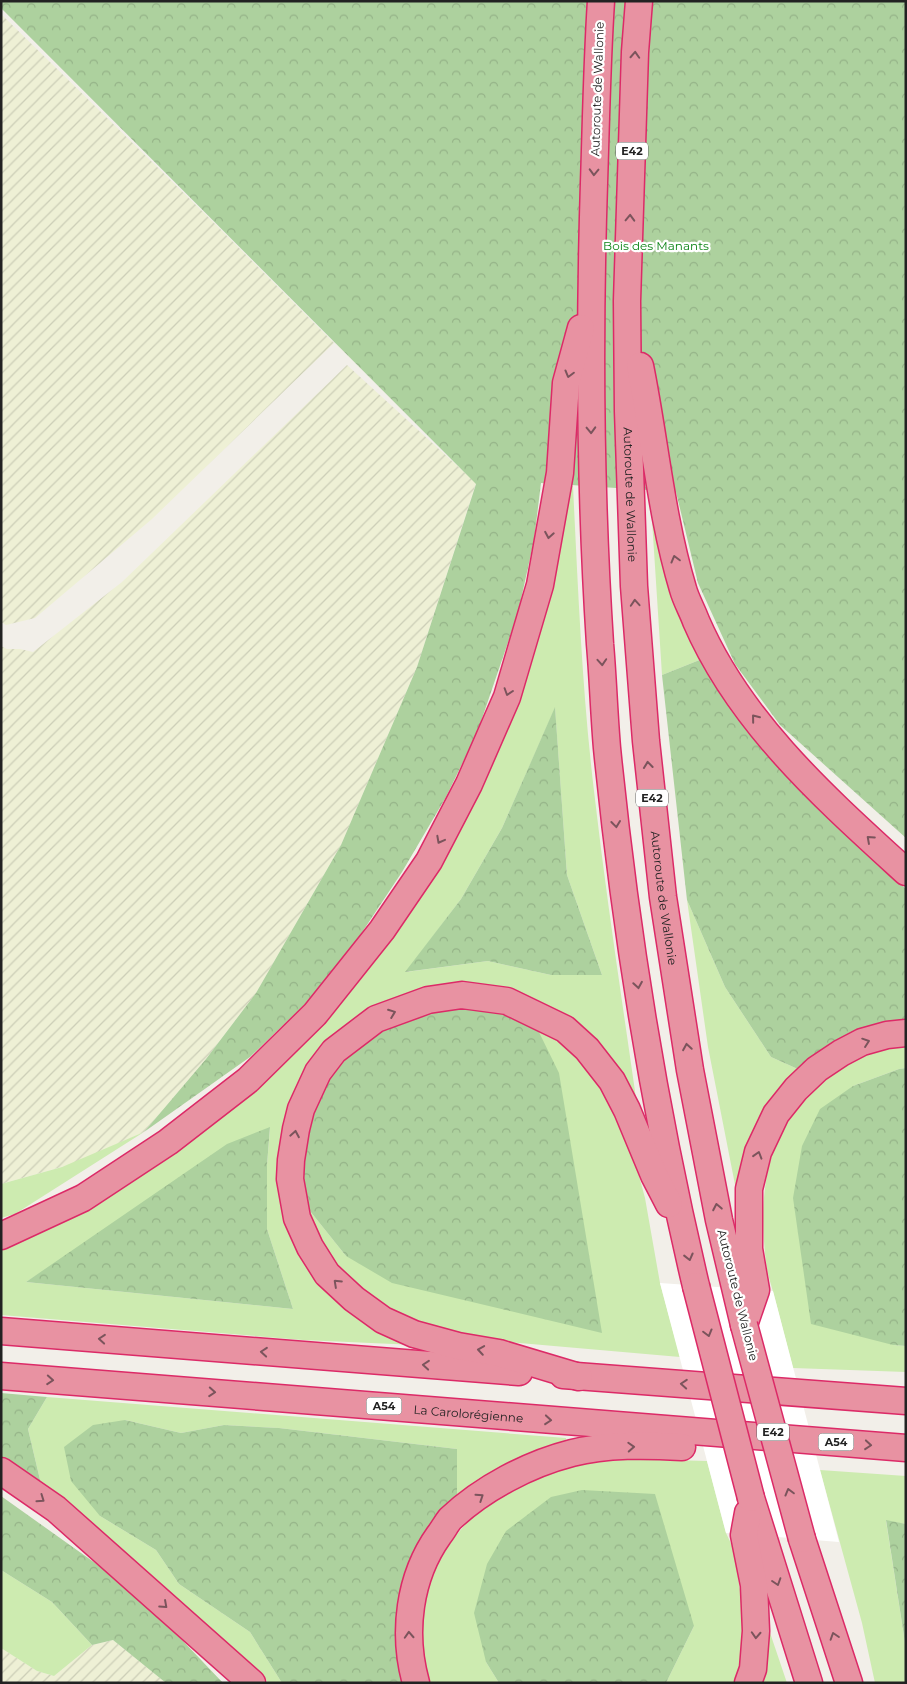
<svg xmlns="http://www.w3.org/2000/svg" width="907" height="1684" viewBox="0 0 907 1684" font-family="Montserrat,sans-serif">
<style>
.farmland{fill:url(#farmland-furrows)}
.grass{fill:#cdebb0;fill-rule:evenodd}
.forest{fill:url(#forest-crowns)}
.pier{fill:#fff}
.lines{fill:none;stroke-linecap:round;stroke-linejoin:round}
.highway-casing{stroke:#dc2a67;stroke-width:29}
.highway{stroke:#e892a2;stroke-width:26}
.highway-bridge-casing{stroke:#dc2a67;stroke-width:29;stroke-linecap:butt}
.highway-bridge{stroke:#e892a2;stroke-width:26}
.oneway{stroke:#7b545c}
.labels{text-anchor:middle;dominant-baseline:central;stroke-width:4.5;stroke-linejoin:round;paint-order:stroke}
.shield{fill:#fff;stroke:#646464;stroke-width:1}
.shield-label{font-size:11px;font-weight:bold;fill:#222}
.street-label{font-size:12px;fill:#222;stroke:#fff}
.park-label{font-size:12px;fill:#0c8416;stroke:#fff}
</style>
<defs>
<pattern id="farmland-furrows" width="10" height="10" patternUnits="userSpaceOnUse" patternTransform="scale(1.25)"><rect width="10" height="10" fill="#eef0d5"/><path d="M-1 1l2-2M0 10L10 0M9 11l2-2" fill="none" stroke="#ccceb7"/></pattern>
<pattern id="forest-crowns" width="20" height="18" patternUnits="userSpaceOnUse" patternTransform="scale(1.25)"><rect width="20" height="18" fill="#add19e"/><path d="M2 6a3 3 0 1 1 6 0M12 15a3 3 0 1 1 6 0" fill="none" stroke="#95b388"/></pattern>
</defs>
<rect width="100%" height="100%" fill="#f2efe9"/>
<path class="farmland" d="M 1,14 L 202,211 L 334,343 L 152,519 L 35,618 L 6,625 L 1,622 Z
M 347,365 L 476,483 L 417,667 L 341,845 L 256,993 L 206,1059 L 144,1132 L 72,1164 L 1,1184 L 1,646 L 7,649 L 20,649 L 33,652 L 122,582 Z
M 113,1640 L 166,1683 L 1,1683 L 1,1648 L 37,1671 L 54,1676 L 92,1645 Z"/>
<path class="grass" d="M 567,485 L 573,486 C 578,588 582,690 594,791 C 606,896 622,1000 637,1105 L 583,1029 L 346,1026 L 299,1243 L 416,1345 L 303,1340 L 1,1315 L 1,1245 L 27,1235 L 349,991 L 392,939 L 461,822 ZM 555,708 L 567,875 L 602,975 L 551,975 L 488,961 L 406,972 L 461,899 L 502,828 ZM 270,1128 L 267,1165 L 267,1229 L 293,1309 L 26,1282 Z
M 652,520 L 664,560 L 702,659 L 662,675 Z
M 687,900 L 725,987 L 771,1057 L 800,1070 L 739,1205 L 708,1047 Z
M 534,1022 L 575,1051 L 609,1096 L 632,1150 L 645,1198 L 660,1283 L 680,1357 L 497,1341 L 435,1329 L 391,1311 L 358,1291 L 331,1260 L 302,1201 L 346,1256 Z
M 906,1044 L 906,1068 L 899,1069 L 853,1086 L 893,1345 L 906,1346 L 906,1372 L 793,1368 C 787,1345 781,1322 775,1299 C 772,1287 767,1274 766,1262 C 758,1197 765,1133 815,1087 C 842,1062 869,1048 906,1044 Z
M 144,1132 L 15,1214 L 1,1218 L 1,1184 L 62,1167 Z
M 47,1397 L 566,1438 L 565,1447 L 457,1502 L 457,1449 L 279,1428 L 224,1425 L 181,1433 L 125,1420 L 100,1516 L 156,1550 L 179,1584 L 250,1632 L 282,1683 L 269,1683 L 105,1534 L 66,1501 L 41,1484 L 28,1429 Z
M 634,1459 L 707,1461 L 726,1533 L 734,1550 L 743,1610 L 743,1657 L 735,1683 L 666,1683 L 694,1626 L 486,1662 L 499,1683 L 430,1683 L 424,1667 L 419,1635 L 424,1600 L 432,1571 L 444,1550 L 468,1521 L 494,1500 L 524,1484 L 566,1467 L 599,1462 Z
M 820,1470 L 906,1476 L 906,1524 L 886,1521 L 906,1649 L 906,1683 L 875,1683 L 862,1623 Z
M 1,1570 L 52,1602 L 92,1645 L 54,1676 L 37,1671 L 1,1648 Z
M 763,1612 L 787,1683 L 756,1683 Z"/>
<path class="forest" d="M 1,1 L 906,1 L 906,838 L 780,725 L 735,664 L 698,583 L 676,492 L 541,483 L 534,540 L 518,613 L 477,733 L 446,797 L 402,872 L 343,961 L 305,1004 L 250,1057 L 144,1132 L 206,1059 L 256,993 L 341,845 L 417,667 L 476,484 L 1,8 Z
M 702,659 L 882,867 L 906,889 L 906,1022 L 800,1070 L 771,1057 L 725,987 L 687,900 L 662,675 Z
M 555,707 L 567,875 L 602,975 L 551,975 L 488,961 L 405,972 L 461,899 L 502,828 Z
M 470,1005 L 503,1010 L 534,1022 L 559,1073 L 602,1333 L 392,1283 L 346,1256 L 302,1201 L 302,1134 L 336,1063 L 395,1018 Z
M 906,1068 L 906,1346 L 893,1345 L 811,1324 L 793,1198 L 802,1146 L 820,1109 L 853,1086 L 899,1069 Z
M 270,1127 L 267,1165 L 267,1229 L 293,1309 L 26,1282 L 227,1144 Z
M 1,1393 L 47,1397 L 28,1429 L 41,1484 L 1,1457 Z
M 125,1420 L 181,1433 L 224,1425 L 279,1428 L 457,1449 L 457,1502 L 431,1533 L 408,1683 L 282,1683 L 250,1632 L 179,1584 L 156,1550 L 100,1516 L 71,1481 L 64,1447 L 93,1425 Z
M 582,1490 L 655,1494 L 694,1626 L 666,1683 L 499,1683 L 486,1662 L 474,1613 L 487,1564 L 506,1531 L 551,1497 Z
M 1,1496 L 119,1580 L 183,1641 L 223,1683 L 166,1683 L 113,1640 L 92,1645 L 52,1602 L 1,1570 Z
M 886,1520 L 906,1524 L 906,1649 Z"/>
<path class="pier" d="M 660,1283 L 773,1291 L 839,1542 L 726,1533 Z"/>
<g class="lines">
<defs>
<g id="highway">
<path d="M 601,1 C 597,62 596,122 594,183 C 589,337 590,490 600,644 C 603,678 604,713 607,748 C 625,928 654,1109 696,1286"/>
<path id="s1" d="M 639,1 L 635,52 L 627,301 L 628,411 L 634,586 L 646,741 L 663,897 L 690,1070 L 719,1220 L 744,1325"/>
<path d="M 640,366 C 655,440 661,516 683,589 C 686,600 692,610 696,621 C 740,723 825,798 906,872"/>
<path d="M 1,1236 L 83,1198 L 168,1142 L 248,1080 L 315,1014 L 382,930 L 429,861 L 469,784 L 507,697 L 540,585 L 560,473 L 566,383 L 581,328"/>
<path d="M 744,1325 L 756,1290 L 749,1249 L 749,1189 L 758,1152 L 776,1114 L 796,1089 L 817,1069 L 841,1053 L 862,1042 L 887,1035 L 906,1033"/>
<path d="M 1,1331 L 519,1372"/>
<path d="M 563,1375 L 906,1401"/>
<path id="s2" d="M 1,1376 L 906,1448"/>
<path d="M 579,1377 L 499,1353 L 458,1346 L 414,1334 L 383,1320 L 354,1299 L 327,1274 L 310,1247 L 297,1218 L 290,1179 L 291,1160 L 296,1129 L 301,1109 L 318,1072 L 334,1051 L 376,1019 L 428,1000 L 462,995 L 507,1001 L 565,1029 L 587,1049 L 612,1081 L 627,1110 L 654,1175 L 669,1204"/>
<path d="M 1,1471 L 56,1509 L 252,1683"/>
<path d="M 751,1498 L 809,1683"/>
<path d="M 802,1539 L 849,1683"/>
<path d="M 416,1683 C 402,1633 409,1577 439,1535 C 443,1530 446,1524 450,1519 C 483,1488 529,1464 572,1453 C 607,1444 647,1445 682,1447"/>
<path d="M 748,1683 L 753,1669 L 756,1631 L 754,1585 L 744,1535 L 748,1513"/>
</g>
</defs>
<use href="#highway" class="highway-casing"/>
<use href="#highway" class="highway"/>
<defs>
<path id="highway-bridge" d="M 696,1286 L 751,1498
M 744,1325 L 802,1539"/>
</defs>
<use href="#highway-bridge" class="highway-bridge-casing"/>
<use href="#highway-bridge" class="highway-bridge"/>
</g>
<defs><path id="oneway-chevron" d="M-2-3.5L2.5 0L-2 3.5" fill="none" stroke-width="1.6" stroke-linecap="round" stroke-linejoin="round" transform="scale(1.25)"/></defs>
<g class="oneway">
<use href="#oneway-chevron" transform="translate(635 55) rotate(-87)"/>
<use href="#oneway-chevron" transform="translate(594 172) rotate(92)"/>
<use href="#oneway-chevron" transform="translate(630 218) rotate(-88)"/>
<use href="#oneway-chevron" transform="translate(569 374) rotate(105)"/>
<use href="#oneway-chevron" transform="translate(591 430) rotate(88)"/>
<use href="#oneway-chevron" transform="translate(549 535) rotate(100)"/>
<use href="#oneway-chevron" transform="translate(675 559) rotate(-105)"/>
<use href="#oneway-chevron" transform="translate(635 603) rotate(-94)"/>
<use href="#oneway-chevron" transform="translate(602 662) rotate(86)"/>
<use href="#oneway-chevron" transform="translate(508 692) rotate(108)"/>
<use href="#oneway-chevron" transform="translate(755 718) rotate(-129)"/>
<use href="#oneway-chevron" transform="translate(648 765) rotate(-96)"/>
<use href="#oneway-chevron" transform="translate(616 824) rotate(83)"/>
<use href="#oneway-chevron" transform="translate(870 839) rotate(-138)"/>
<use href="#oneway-chevron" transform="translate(440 840) rotate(118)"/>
<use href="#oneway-chevron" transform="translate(638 985) rotate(81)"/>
<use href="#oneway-chevron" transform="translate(392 1013) rotate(-21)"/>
<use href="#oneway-chevron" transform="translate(866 1042) rotate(-19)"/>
<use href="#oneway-chevron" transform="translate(687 1047) rotate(-99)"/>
<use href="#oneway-chevron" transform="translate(295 1134) rotate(-80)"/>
<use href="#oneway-chevron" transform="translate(758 1155) rotate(-73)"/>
<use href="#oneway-chevron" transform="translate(717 1207) rotate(-101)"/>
<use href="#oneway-chevron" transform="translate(689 1257) rotate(76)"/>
<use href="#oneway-chevron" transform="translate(337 1283) rotate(-137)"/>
<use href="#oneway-chevron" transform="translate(708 1333) rotate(75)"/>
<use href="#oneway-chevron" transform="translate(102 1339) rotate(-175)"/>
<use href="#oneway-chevron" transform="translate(481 1350) rotate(-171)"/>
<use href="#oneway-chevron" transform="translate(264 1352) rotate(-175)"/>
<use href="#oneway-chevron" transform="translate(426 1365) rotate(-175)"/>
<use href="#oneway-chevron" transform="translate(50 1380) rotate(4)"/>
<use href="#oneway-chevron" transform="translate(684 1384) rotate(-176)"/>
<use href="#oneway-chevron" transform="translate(212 1392) rotate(4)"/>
<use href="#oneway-chevron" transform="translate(548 1420) rotate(5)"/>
<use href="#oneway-chevron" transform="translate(868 1445) rotate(5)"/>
<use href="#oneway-chevron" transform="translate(631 1447) rotate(-3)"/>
<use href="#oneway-chevron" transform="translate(789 1492) rotate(-105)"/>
<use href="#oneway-chevron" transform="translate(480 1497) rotate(-34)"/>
<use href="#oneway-chevron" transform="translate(41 1499) rotate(35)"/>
<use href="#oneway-chevron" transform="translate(777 1582) rotate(72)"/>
<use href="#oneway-chevron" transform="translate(164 1605) rotate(42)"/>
<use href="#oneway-chevron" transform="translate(409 1635) rotate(-93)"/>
<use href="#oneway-chevron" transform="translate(756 1635) rotate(93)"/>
<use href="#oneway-chevron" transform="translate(834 1636) rotate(-108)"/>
</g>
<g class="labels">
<g class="shield">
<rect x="616" y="142.5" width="32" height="17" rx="4"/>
<rect x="636" y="789.5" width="32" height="17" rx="4"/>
<rect x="366.5" y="1397.5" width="35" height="17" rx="4"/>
<rect x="757" y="1423.5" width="32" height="17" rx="4"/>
<rect x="818.5" y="1433.5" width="35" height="17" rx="4"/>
</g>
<g class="shield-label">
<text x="632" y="151">E42</text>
<text x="652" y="798">E42</text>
<text x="384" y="1406">A54</text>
<text x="773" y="1432">E42</text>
<text x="836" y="1442">A54</text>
</g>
<g class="street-label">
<text transform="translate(597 89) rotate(-88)">Autoroute de Wallonie</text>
<text stroke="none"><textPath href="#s1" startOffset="494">Autoroute de Wallonie</textPath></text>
<text stroke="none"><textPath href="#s1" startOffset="899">Autoroute de Wallonie</textPath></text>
<text transform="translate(738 1295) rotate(76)">Autoroute de Wallonie</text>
<text stroke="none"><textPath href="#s2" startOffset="469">La Carolorégienne</textPath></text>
</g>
<g class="park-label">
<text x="656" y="245">Bois des Manants</text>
</g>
</g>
<rect width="907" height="1684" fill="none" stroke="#222222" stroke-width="5"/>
</svg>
